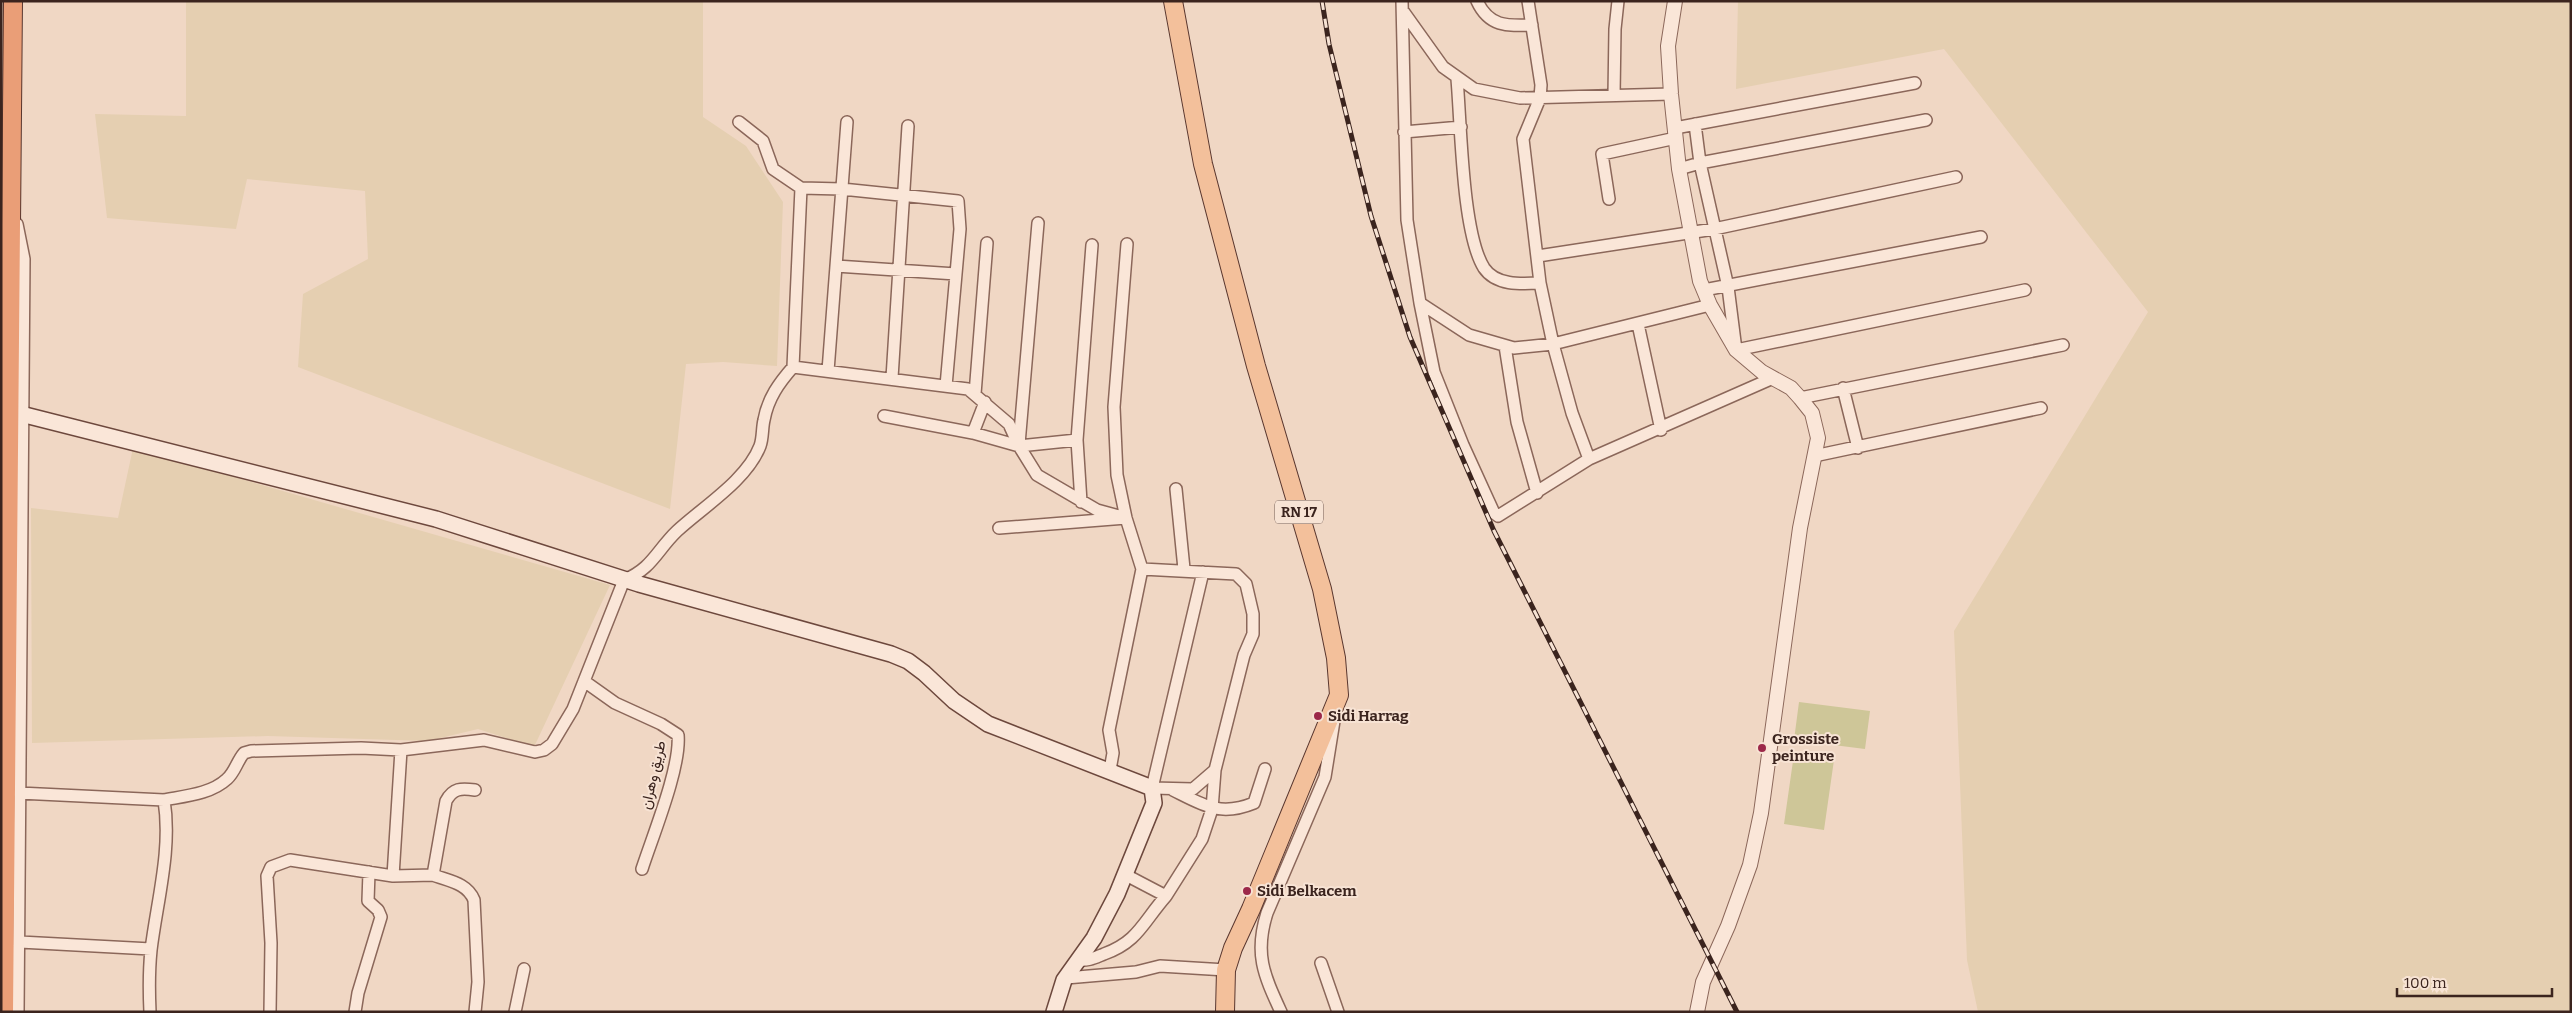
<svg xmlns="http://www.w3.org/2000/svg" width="2572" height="1013" viewBox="0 0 2572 1013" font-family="Bitter,Vazirmatn,serif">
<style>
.farmland{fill:#e5cfb1}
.green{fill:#cec698}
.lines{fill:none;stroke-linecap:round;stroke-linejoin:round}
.minor-casing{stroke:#8b675a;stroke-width:14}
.tertiary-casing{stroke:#8b675a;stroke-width:16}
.secondary-casing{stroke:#6d483d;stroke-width:18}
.primary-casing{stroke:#59362e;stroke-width:20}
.trunk-casing{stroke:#59362e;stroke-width:20}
.minor{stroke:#fae6d8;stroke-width:11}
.tertiary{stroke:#fae6d8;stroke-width:14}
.secondary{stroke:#fae6d8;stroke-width:15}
.primary{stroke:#f3c09b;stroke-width:18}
.trunk{stroke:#ea9e77;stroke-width:18}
.rail-casing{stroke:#3b241e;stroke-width:5}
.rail{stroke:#f7e3d4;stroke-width:3;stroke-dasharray:9;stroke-linecap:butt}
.poi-dot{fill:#9c2849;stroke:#f7e3d4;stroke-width:2}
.labels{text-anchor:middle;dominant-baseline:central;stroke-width:4;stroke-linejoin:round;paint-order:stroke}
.shield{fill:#f7e3d4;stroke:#735d55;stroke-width:1}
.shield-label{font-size:14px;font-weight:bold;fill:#3b241e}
.poi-label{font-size:15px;font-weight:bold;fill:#3b241e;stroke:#f7e3d4;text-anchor:start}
.street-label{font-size:15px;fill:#3b241e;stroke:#f7e3d4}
</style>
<rect width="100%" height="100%" fill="#f0d7c4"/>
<path class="farmland" d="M 186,1 L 703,1 L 703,117 L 746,146 L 783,202 L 777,366 L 723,362 L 686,364 L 670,509 L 298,367 L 303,294 L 368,259 L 365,191 L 247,179 L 236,229 L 107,218 L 95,114 L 186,116 Z
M 1738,1 L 2571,1 L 2571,1012 L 1978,1012 L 1967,960 L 1954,631 L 2148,312 L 1944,49 L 1736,89 Z
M 133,448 L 610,585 L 534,747 L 478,729 L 428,741 L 268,736 L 32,743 L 31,508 L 118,518 Z"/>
<path class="green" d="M 1799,702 L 1870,711 L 1865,749 L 1794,740 Z
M 1794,754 L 1834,760 L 1824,830 L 1784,824 Z"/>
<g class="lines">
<defs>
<path id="minor" d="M 1402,1 L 1407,220 L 1420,303 L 1469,335 L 1514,348 L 1553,344 L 1710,305
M 1477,1 C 1489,27 1507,26 1532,25
M 1528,1 L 1541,85 L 1540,98 L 1523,139 L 1540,283 L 1553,344 L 1572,413 L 1589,459
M 1403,11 L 1443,67 L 1474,89 L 1520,98 L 1671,94
M 1457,79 C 1461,124 1462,233 1484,268 C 1496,286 1522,284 1540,283
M 1614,95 L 1615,29 L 1618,1
M 739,122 L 763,141 L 773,169 L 801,188 L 842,189 L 958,201 L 960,229 L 946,386
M 1695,124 L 1700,163 L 1728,287 L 1736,350 L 2025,290
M 1675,128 L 1915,83
M 1404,132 L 1461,127
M 1679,169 L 1700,163 L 1926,120
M 801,188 L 793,367 L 968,389 L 1009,424 L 1019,446 L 1037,475 L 1097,510 L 1126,518 L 999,528
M 1609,199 L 1602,154 L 1676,138
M 17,224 L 24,259 L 18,1012
M 1538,256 L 1714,229 L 1956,177
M 836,266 L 956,274
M 1704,290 L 1981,237
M 1420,303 L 1434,372 L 1463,445 L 1494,513 L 1498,516 L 1589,459 L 1773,378
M 1638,324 L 1661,430
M 1505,346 L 1517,422 L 1537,493
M 828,371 L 847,122
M 892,378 L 908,126
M 1843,388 L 1858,448
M 975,394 L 987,243
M 1800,398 L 2063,345
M 884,416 L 973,433 L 1019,446 L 1077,440
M 973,433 L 985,402
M 1019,444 L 1038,223
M 1814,456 L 2041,408
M 1176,489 L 1184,569
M 1081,502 L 1077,440 L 1092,245
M 1203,572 L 1152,788 L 1193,789 L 1215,770
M 584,681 L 615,703 L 661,724 L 678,735 C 681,767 653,835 642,869
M 1110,770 L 1113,753 L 1109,730 L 1142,569 L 1126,518 L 1117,475 L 1114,407 L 1127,244
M 475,790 C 461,788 453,788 446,801 L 433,875 C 449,881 467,883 474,900 L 478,982 L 475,1012
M 1173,790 C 1203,805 1220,817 1254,803 L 1265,769
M 19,793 L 164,800 C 172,849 157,901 151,950 C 149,970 149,991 150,1012
M 164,800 C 185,796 211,794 227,779 C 235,772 237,761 244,753 L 251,751 L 361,748 L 401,750
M 1124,874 L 1166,896 L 1202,839 L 1212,809 L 1215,770 L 1244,655 L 1253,634 L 1253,614 L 1246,584 L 1236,574 L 1142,569
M 393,876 L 401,750 L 484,740 L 535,752 L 544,750 L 552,744 L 573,709 L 624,580 C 652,569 657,550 677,531 C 703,507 747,480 760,446 C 763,438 762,428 764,420 C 768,398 779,383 793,367
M 20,942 L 151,949
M 1078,960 C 1089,961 1094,958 1104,954 C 1138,942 1143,922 1166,896
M 1321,963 L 1338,1012
M 1066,978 L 1136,972 L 1160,966 L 1226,970
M 270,1012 L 271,943 L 267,876 L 271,867 L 290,860 L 393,876 L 433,875
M 355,1012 L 358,993 L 381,917 L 378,910 L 368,901 L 369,872
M 515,1012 L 524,969
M 1281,1012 C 1264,975 1254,954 1267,913 L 1325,777 L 1334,721"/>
<path id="tertiary" d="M 1675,1 L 1668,46 L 1671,94 L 1679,169 L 1700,281 L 1710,305 L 1736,350 L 1762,372 L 1791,388 L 1800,398 L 1812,413 L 1818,438 L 1800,528 L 1761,813 L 1750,865 L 1728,926 L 1703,982 L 1697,1012"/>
<path id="secondary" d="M 21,414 L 436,519 L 639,584 L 891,654 L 908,661 L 924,673 L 954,701 L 988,724 L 1152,788 L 1154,803 L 1117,894 L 1094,938 L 1064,980 L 1054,1012"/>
<path id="primary" d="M 1173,1 L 1203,164 L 1256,366 L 1322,589 L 1336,658 L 1339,695 L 1251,909 L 1233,948 L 1226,970 L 1225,1012"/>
<path id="trunk" d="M 4,1012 L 13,1"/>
</defs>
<use href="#minor" class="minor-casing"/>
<use href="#tertiary" class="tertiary-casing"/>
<use href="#secondary" class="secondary-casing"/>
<use href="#primary" class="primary-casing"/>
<use href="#trunk" class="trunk-casing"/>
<use href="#minor" class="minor"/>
<use href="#tertiary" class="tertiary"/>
<use href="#secondary" class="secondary"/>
<use href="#primary" class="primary"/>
<use href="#trunk" class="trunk"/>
<defs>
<path id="rail" d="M 1322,1 L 1329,44 L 1371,216 L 1410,337 L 1494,531 L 1737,1012"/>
</defs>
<use href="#rail" class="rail-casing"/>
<use href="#rail" class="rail"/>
</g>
<g class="poi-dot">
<circle cx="1318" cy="716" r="5"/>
<circle cx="1762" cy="748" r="5"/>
<circle cx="1247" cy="891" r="5"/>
</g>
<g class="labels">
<rect class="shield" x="1275" y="500.5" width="48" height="23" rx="4"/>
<g class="shield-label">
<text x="1299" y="512">RN 17</text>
</g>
<g class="poi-label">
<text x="1328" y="716">Sidi Harrag</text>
<text x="1772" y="739">Grossiste<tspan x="1772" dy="17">peinture</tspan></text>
<text x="1257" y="891">Sidi Belkacem</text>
</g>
<g class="street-label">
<text transform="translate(653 775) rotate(-77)">طريق وهران</text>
</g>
</g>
<rect width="2572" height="1013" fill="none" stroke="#3b241e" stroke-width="5"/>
<path d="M2397 988v8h155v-8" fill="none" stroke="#3b241e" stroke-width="2.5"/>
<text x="2404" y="988" font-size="15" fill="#3b241e" stroke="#f7e3d4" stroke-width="4" paint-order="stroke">100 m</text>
</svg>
